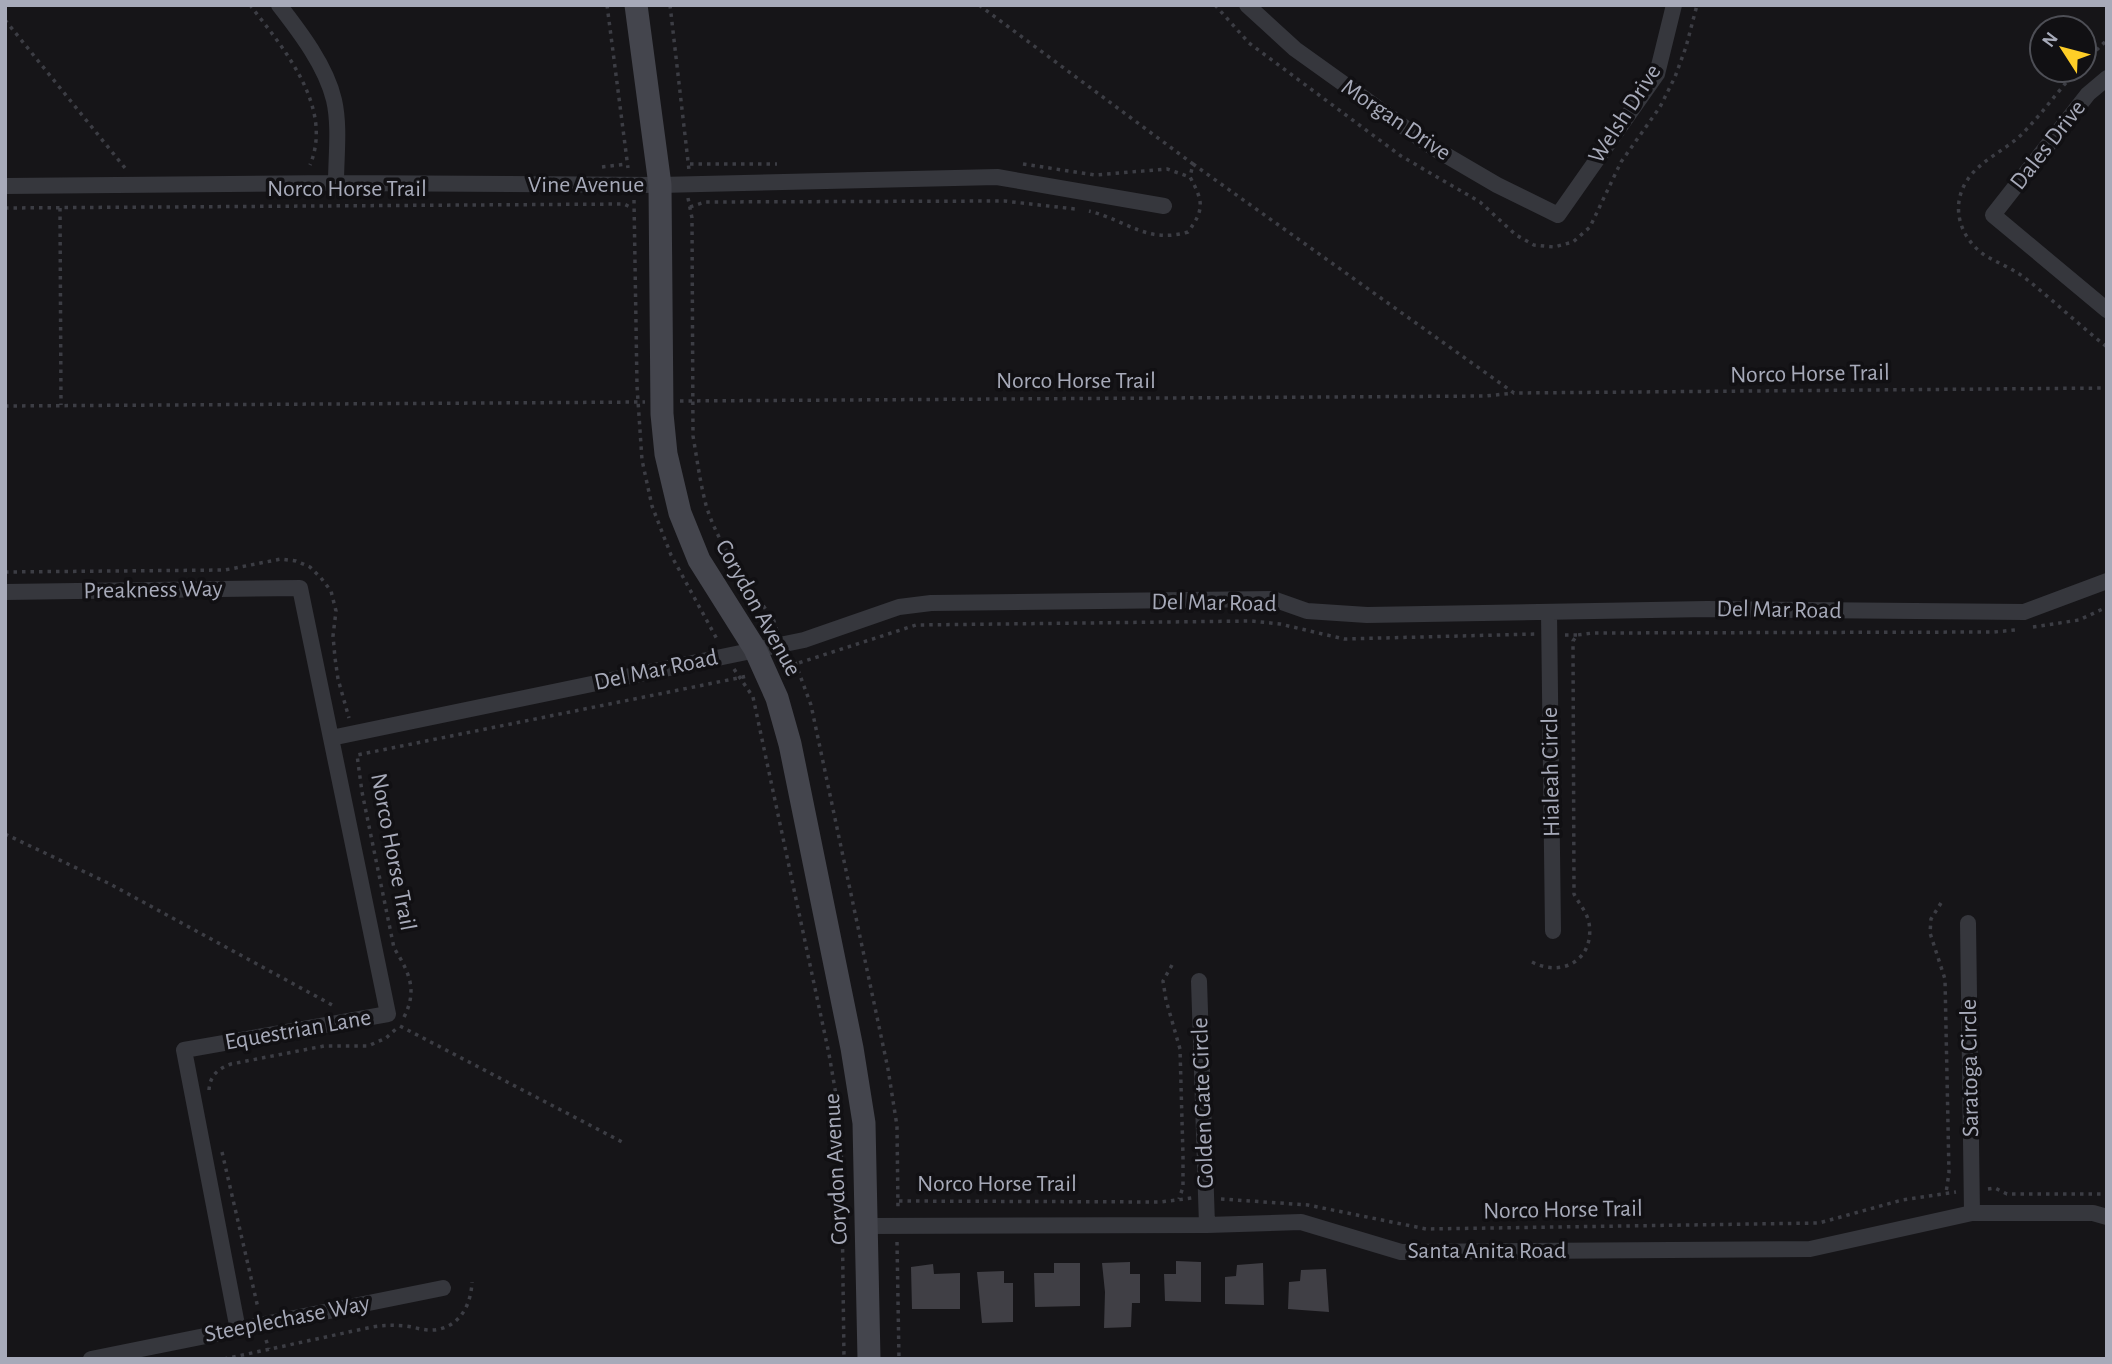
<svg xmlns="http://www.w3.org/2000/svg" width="2112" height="1364" viewBox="0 0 2112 1364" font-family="'Alegreya Sans',sans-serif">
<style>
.building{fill:#403f45}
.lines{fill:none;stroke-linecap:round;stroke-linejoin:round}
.path{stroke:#3c3d44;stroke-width:3.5;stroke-dasharray:3.5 5;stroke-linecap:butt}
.street{stroke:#36373d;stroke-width:16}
.secondary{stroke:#44454d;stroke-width:23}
.labels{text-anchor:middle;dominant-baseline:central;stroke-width:7;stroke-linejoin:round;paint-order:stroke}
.street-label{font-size:24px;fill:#a7aab9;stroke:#111013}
</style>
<rect width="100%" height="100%" fill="#161518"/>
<path class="building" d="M 1176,1261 L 1201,1262 L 1201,1302 L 1165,1301 L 1164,1274 L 1176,1274 Z
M 1130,1262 L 1130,1274 L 1140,1274 L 1140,1303 L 1132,1303 L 1131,1327 L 1104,1328 L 1105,1292 L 1102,1263 Z
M 1054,1263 L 1080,1263 L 1080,1306 L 1035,1307 L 1034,1273 L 1054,1273 Z
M 1263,1263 L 1264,1305 L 1225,1304 L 1225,1277 L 1236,1276 L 1237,1265 Z
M 933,1264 L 934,1274 L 960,1273 L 960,1309 L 912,1309 L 911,1267 Z
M 1326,1269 L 1329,1312 L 1288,1309 L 1289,1282 L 1300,1281 L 1301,1270 Z
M 1004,1271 L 1004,1283 L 1013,1283 L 1013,1322 L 982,1323 L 977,1272 Z"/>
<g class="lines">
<path class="path" d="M 250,5 C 284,49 334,107 310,165
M 607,5 L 628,168
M 670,5 L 689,170
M 979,5 L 1193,164 L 1190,177
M 1215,5 L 1249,43 L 1401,156 L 1480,202 L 1516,235 L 1534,245 L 1554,247 L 1573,242 L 1590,227 L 1621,162 L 1660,107 L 1675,77 L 1686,47 L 1697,5
M 5,20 L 125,168
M 2084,62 L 2107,40
M 2077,70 C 2058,91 2041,115 2021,135 C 2004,151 1981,160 1968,179 C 1950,205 1959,236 1983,254 C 1997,263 2012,268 2025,278 C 2053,300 2079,325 2107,347
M 690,164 L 777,164
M 1023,164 L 1095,175 L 1167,169 L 1190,177 C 1203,201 1205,209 1188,232 C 1147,244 1128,221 1089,211
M 1193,164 L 1514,393 L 2107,388
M 602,167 L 627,164
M 688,198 L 692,218 L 693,436 C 697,459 700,482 706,505 C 719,548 749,585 774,621 L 777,631
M 634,200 L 637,386 L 642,460 L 652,506 L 671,555 L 718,641
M 690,207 L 705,202 L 1004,201 L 1075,209
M 5,208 L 624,204 L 632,208
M 60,208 L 61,405
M 680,401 L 1486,396 L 1514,393
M 5,406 L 645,402
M 5,572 L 225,570 L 281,559 L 296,561 L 310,567 L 321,578 L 331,591 L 336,611 L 333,636 L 335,658 L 338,679 L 349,718
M 2033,627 L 2079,620 L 2107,607
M 1565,635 L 1577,635
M 795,662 L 811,705 L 888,1069 L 897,1126 L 898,1209
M 783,668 L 916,625 L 1252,621 L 1280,624 L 1344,639 L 1536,634
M 734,669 L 753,697 L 829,1054 L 841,1124 L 844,1359
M 5,834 L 110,884 L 334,1006
M 1941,903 L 1931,919 L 1930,933 L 1945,979 L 1949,1173 L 1946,1193
M 1532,962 C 1563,978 1595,959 1589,923 C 1587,912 1579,904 1574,894 L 1573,641 L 1577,635 L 1593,633 L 1994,632 L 2015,630
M 1172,965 L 1163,981 L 1166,1000 L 1180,1049 L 1183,1156 L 1183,1187 L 1179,1199
M 404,1017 C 418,990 409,972 394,948 L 362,792 L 357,755 L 748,676
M 400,1026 L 626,1144
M 209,1090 C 210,1075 218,1069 231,1064 L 324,1046 L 368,1046 L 386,1038 L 396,1029
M 222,1152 L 258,1308
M 1988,1189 L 1995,1188 L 2007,1194 L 2107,1194
M 1221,1199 L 1308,1205 L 1426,1229 L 1819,1223 L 1902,1200 L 1956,1192
M 899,1201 L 1161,1202 L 1192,1198
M 897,1242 L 899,1359
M 266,1340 L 269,1349
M 224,1359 L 372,1327 C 384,1325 394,1325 406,1326 C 414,1327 425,1331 434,1330 C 460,1327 471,1305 472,1282"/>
<path class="street" d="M 279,5 C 300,32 326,66 334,100 C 340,126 336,157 336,183
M 1247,5 L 1295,49 L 1432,147 L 1497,185 L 1558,215 L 1657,74 L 1674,5
M 2107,78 L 2088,94 L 1993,215 L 2107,310
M 5,186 L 336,183 L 660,185 L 997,177 L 1164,206
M 5,592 L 300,588 L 388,1014 L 184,1050 L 238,1330
M 1549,613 L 1553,931
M 331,738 L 804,640 L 899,607 L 931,603 L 1273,599 L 1307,611 L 1367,615 L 1707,609 L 2024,612 L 2107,581
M 1968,923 L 1972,1213
M 1199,981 L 1207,1225
M 867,1226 L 1207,1225 L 1301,1222 L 1401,1252 L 1810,1249 L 1972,1213 L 2093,1213 L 2107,1217
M 91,1359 L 443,1288"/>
<path class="secondary" d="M 636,5 L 660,185 L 662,414 L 666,454 L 680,513 L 699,560 L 755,649 L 777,698 L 790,744 L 852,1048 L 864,1123 L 869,1359"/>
</g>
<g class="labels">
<g class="street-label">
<text transform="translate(1625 114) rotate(-57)">Welsh Drive</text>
<text transform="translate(1396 120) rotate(34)">Morgan Drive</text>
<text transform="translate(2048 145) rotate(-52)">Dales Drive</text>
<text x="586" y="185">Vine Avenue</text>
<text x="347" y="189">Norco Horse Trail</text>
<text transform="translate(1810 374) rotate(-1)">Norco Horse Trail</text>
<text x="1076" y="381">Norco Horse Trail</text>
<text transform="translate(153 590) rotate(-1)">Preakness Way</text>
<text transform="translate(1214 603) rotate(1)">Del Mar Road</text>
<text transform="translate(758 608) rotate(61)">Corydon Avenue</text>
<text transform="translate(1779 610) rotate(1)">Del Mar Road</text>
<text transform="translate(656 670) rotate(-12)">Del Mar Road</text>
<text transform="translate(1551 772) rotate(-91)">Hialeah Circle</text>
<text transform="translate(393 852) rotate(79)">Norco Horse Trail</text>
<text transform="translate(298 1030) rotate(-10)">Equestrian Lane</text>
<text transform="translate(1970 1068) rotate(-91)">Saratoga Circle</text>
<text transform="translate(1203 1103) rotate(-92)">Golden Gate Circle</text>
<text transform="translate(836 1169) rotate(-93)">Corydon Avenue</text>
<text x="997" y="1184">Norco Horse Trail</text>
<text transform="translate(1563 1210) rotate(-1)">Norco Horse Trail</text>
<text x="1487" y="1251">Santa Anita Road</text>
<text transform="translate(287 1319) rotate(-11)">Steeplechase Way</text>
</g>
</g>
<rect width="2112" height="1364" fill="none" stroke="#a7aab9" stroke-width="14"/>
<g transform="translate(2063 49) rotate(306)"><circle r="33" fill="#111013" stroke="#4d4e55" stroke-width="2"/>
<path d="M0-5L12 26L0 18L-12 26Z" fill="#fece27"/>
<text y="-10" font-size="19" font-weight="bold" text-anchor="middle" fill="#a7aab9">N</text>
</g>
</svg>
